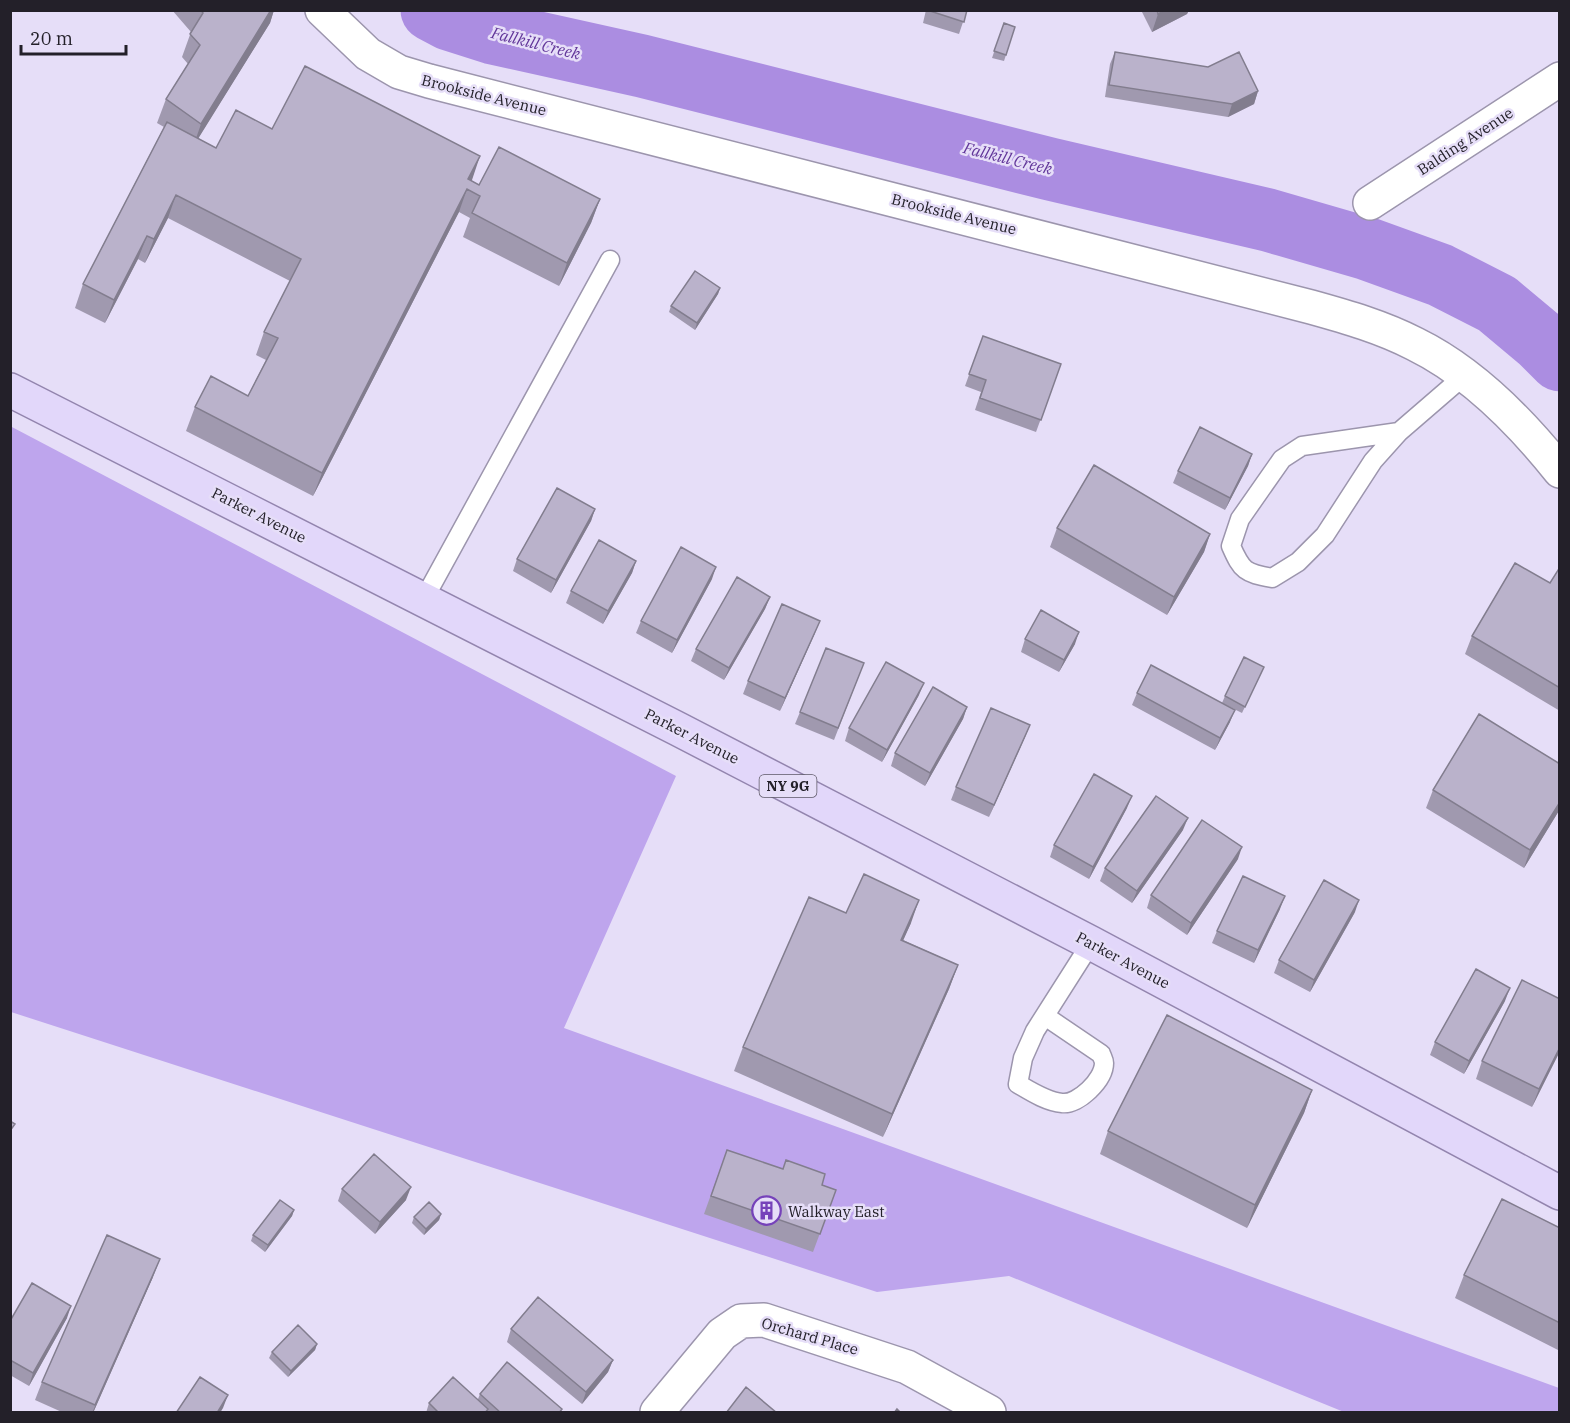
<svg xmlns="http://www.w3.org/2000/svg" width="1570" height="1423" viewBox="0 0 1570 1423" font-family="'IBM Plex Serif',serif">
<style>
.green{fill:#bea5ed}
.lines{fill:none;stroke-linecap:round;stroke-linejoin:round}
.river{stroke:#ab8de1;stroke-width:63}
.service-casing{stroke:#9c95ad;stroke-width:21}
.minor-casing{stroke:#9c95ad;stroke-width:36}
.primary-casing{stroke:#9385ae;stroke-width:36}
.service{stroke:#fff;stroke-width:18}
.minor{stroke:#fff;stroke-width:33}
.primary{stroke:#e2d7fa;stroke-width:33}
.wall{fill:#a099af}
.shaded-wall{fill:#827d8e}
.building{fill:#bab2cb;stroke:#827d8e;stroke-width:1.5}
.labels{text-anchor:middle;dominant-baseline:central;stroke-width:5;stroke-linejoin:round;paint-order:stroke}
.shield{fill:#e6def8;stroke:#5e5967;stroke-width:1.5}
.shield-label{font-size:14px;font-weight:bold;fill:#232029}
.street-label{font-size:15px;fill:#232029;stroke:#e6def8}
.poi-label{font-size:15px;fill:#232029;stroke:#e6def8;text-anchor:start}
.water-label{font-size:16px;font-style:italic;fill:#62379a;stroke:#e6def8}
</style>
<rect width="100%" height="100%" fill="#e6def8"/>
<path class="green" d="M 10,426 L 676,776 L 564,1028 L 1559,1388 L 1559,1412 L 1344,1412 L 1009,1276 L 877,1292 L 11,1012 Z"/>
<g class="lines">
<path class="river" d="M 432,10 L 449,19 L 493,33 L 642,66 L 1050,169 L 1268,220 L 1368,249 L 1440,275 L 1497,304 L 1540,340 L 1560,360"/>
<defs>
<path id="service" d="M 1399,432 L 1302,446 L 1282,459 L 1240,519 L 1231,546 C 1242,571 1245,573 1272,578 L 1298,562 L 1325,535 L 1373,461 L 1399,432 L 1465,375
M 424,599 L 610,260
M 1045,1016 L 1101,1054 C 1102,1057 1104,1060 1104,1063 C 1104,1080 1078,1105 1062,1103 C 1047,1102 1030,1091 1018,1084 L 1023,1058 L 1035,1031 L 1091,943"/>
<path id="minor" d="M 322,10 L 368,54 L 399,72 L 429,81 L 1311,307 C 1347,317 1382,327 1415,344 C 1472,372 1521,422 1560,471
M 1370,203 L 1560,79
M 657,1412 L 722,1334 L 741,1321 L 764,1320 L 907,1367 L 989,1412"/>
<path id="primary" d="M 10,390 L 678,729 L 1091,943 L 1560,1193"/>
</defs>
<use href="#service" class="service-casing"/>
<use href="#minor" class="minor-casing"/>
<use href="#primary" class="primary-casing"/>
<use href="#service" class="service"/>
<use href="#minor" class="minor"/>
<use href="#primary" class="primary"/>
</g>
<path class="wall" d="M 172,10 L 274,10 L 270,23 L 198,138 L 216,148 L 272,129 L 471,180 L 479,185 L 600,199 L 591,223 L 559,286 L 463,237 L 470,218 L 459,212 L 313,496 L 186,431 L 195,407 L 248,396 L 266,360 L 256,355 L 264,332 L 290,281 L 168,218 L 145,263 L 138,259 L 105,323 L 75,308 L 83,284 L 164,127 L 157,123 L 166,99 L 188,64 L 182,57 L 191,32 Z
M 926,10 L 967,10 L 959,34 L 923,23 Z
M 1141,10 L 1189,10 L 1187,14 L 1152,32 Z
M 1004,23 L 1015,27 L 1004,61 L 992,58 Z
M 1115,52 L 1258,91 L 1254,104 L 1228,117 L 1105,97 L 1110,64 Z
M 720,288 L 718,294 L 695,330 L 669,312 L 671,306 Z
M 983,336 L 1061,364 L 1036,432 L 975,410 L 981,392 L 965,386 Z
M 1252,454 L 1248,466 L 1225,510 L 1173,483 L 1178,471 Z
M 595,509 L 591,521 L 551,593 L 513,571 L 517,559 Z
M 1057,528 L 1210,534 L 1204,552 L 1167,615 L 1050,547 Z
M 636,561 L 632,573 L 603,624 L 566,603 L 571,591 Z
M 1560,567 L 1560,711 L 1465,654 L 1472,636 L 1550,583 Z
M 712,579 L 672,653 L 636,633 L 641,621 Z
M 770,597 L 765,609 L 724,680 L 691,661 L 696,649 Z
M 815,633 L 780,711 L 743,694 L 748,681 Z
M 1025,639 L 1075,644 L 1059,672 L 1021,652 Z
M 864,663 L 834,740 L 795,724 L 800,712 Z
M 1264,667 L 1242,713 L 1222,703 L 1225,696 Z
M 1137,693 L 1230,722 L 1215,750 L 1132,705 Z
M 919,695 L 882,762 L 845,741 L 849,728 Z
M 967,707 L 963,719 L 925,786 L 891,766 L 895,753 Z
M 1030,725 L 1025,737 L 989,817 L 951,800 L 956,787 Z
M 1560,764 L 1560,809 L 1524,868 L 1426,808 L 1433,790 Z
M 1127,808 L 1089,879 L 1050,857 L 1054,845 Z
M 1183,830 L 1132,903 L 1100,881 L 1105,868 Z
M 1238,859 L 1187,935 L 1147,908 L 1151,895 Z
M 1280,909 L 1254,963 L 1212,943 L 1217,931 Z
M 1355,912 L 1310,992 L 1274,973 L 1279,960 Z
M 846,913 L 911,923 L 903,940 L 958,965 L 949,989 L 883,1137 L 734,1071 L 743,1047 Z
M 1560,999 L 1560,1051 L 1532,1107 L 1476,1079 L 1482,1061 Z
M 1505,1001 L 1464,1074 L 1430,1055 L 1435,1042 Z
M 1312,1090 L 1304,1113 L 1247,1228 L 1100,1154 L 1108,1131 Z
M 727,1150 L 836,1190 L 813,1252 L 704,1214 Z
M 342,1189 L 406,1200 L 375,1234 L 338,1201 Z
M 294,1210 L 292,1216 L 265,1252 L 251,1241 L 253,1235 Z
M 441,1214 L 439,1220 L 424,1235 L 412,1223 L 414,1217 Z
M 1560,1228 L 1560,1351 L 1455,1298 L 1464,1275 Z
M 153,1277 L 93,1413 L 64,1413 L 35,1400 L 42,1382 Z
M 67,1318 L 29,1386 L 10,1375 L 10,1321 Z
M 511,1329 L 613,1360 L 608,1372 L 582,1404 L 507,1342 Z
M 317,1344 L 315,1350 L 288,1377 L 269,1358 L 272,1352 Z
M 480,1394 L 561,1413 L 426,1413 L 429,1403 L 478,1399 Z"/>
<path class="shaded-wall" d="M 271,10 L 274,10 L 270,23 L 193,147 L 201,124 Z
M 1165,10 L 1189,10 L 1187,14 L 1152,32 L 1158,14 Z
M 1258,91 L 1254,104 L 1228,117 L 1232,104 Z
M 480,156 L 472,180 L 460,202 L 468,179 Z
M 467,189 L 459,212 L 313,496 L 322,473 Z
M 176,195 L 168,218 L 145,263 L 154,239 Z
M 600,199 L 591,223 L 559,286 L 567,263 Z
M 147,236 L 138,259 L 105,323 L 114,300 Z
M 720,288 L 718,294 L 695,330 L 697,323 Z
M 1252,454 L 1248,466 L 1225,510 L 1230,498 Z
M 595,509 L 591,521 L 551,593 L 556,580 Z
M 1210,534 L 1204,552 L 1167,615 L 1174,597 Z
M 636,561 L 632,573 L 603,624 L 608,611 Z
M 716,567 L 712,579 L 672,653 L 677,640 Z
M 770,597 L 765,609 L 724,680 L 729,668 Z
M 820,621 L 815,633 L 780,711 L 785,698 Z
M 1079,632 L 1075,644 L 1059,672 L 1064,660 Z
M 924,683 L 919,695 L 882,762 L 887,750 Z
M 967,707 L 963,719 L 925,786 L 930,773 Z
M 1235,710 L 1230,722 L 1215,750 L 1220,738 Z
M 1030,725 L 1025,737 L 989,817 L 994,805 Z
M 1132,796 L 1127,808 L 1089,879 L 1093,867 Z
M 1560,802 L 1560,809 L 1524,868 L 1530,850 Z
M 1188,818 L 1183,830 L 1132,903 L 1137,891 Z
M 1242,847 L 1238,859 L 1187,935 L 1191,923 Z
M 1285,896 L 1280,909 L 1254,963 L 1258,950 Z
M 919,900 L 911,923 L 893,963 L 901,940 Z
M 1359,900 L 1355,912 L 1310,992 L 1314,980 Z
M 958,965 L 949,989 L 883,1137 L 892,1114 Z
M 1510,988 L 1505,1001 L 1464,1074 L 1469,1061 Z
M 1560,1047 L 1560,1051 L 1532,1107 L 1539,1089 Z
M 1312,1090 L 1304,1113 L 1247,1228 L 1255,1205 Z
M 411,1187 L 406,1200 L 375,1234 L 380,1222 Z
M 294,1210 L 292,1216 L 265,1252 L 268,1245 Z
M 441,1214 L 439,1220 L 424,1235 L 426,1229 Z
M 160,1259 L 153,1277 L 93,1413 L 92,1413 Z
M 71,1306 L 67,1318 L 29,1386 L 33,1373 Z
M 317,1344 L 315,1350 L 288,1377 L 291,1371 Z
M 613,1360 L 608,1372 L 582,1404 L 586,1392 Z
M 228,1395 L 223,1408 L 220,1413 L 217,1413 Z"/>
<path class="building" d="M 201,10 L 271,10 L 201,124 L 166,99 L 200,45 L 190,34 L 203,13 Z
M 927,10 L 967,10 L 964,22 Z
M 1157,10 L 1165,10 L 1158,14 Z
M 1004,23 L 1015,27 L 1006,55 L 994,51 Z
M 1115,52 L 1208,67 L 1239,52 L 1258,91 L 1232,104 L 1109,85 Z
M 305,66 L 480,156 L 468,179 L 479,185 L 499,147 L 600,199 L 567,263 L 472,213 L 480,196 L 467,189 L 322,473 L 195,407 L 211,376 L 248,396 L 278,338 L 264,332 L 301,259 L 176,195 L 154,239 L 147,236 L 114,300 L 83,284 L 167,122 L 216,148 L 236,110 L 272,129 Z
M 695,271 L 720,288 L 697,323 L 671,306 Z
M 983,336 L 1061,364 L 1041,420 L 980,398 L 986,380 L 969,374 Z
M 1200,427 L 1252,454 L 1230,498 L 1178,471 Z
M 1094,465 L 1210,534 L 1174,597 L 1057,528 Z
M 557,488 L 595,509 L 556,580 L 517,559 Z
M 599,540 L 636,561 L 608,611 L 571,591 Z
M 681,547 L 716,567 L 677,640 L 641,621 Z
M 1515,563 L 1550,583 L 1560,567 L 1560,688 L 1472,636 Z
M 737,577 L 770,597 L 729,668 L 696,649 Z
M 782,604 L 820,621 L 785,698 L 748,681 Z
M 1041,610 L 1079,632 L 1064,660 L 1025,639 Z
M 826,648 L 864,663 L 838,728 L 800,712 Z
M 1244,657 L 1264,667 L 1245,707 L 1225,696 Z
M 886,662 L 924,683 L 887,750 L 849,728 Z
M 1151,665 L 1235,710 L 1220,738 L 1137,693 Z
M 933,687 L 967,707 L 930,773 L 895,753 Z
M 991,708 L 1030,725 L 994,805 L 956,787 Z
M 1479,714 L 1560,764 L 1560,802 L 1530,850 L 1433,790 Z
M 1094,774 L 1132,796 L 1093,867 L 1054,845 Z
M 1156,796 L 1188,818 L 1137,891 L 1105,868 Z
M 1202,820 L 1242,847 L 1191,923 L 1151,895 Z
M 864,874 L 919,900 L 901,940 L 958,965 L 892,1114 L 743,1047 L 809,897 L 846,913 Z
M 1243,876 L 1285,896 L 1258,950 L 1217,931 Z
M 1324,880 L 1359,900 L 1314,980 L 1279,960 Z
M 1476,969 L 1510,988 L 1469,1061 L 1435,1042 Z
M 1522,980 L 1560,999 L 1560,1047 L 1539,1089 L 1482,1061 Z
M 1167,1015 L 1312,1090 L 1255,1205 L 1108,1131 Z
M 10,1121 L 15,1124 L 10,1131 Z
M 727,1150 L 783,1169 L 786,1160 L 825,1174 L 822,1185 L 836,1190 L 820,1234 L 711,1196 Z
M 374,1154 L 411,1187 L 380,1222 L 342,1189 Z
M 1502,1199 L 1560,1228 L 1560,1323 L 1464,1275 Z
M 280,1200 L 294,1210 L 268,1245 L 253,1235 Z
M 429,1202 L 441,1214 L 426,1229 L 414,1217 Z
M 107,1235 L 160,1259 L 95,1405 L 42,1382 Z
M 32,1283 L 71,1306 L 33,1373 L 10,1360 L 10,1321 Z
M 538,1297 L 613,1360 L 586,1392 L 511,1329 Z
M 298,1325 L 317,1344 L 291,1371 L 272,1352 Z
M 507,1362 L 562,1409 L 559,1413 L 501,1413 L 480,1394 Z
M 200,1377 L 228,1395 L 217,1413 L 176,1413 Z
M 453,1377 L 488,1409 L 485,1413 L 439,1413 L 429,1403 Z
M 746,1387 L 777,1413 L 726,1413 Z
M 897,1409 L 901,1413 L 894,1413 Z"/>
<defs>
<symbol id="building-ring" viewBox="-11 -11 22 22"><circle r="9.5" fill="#e6def8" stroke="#7642ba" stroke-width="1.5"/><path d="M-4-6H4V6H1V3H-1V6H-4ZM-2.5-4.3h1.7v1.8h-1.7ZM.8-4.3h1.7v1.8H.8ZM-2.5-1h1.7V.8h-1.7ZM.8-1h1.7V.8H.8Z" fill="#7642ba"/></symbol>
</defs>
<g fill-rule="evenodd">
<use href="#building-ring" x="750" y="1194" width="33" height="33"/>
</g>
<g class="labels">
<rect class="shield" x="759.5" y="775" width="57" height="22" rx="4.5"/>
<g class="shield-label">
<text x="788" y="786">NY 9G</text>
</g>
<g class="street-label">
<text transform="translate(484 95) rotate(14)">Brookside Avenue</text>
<text transform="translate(1465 141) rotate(-33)">Balding Avenue</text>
<text transform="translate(954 214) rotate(14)">Brookside Avenue</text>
<text transform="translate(259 515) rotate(27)">Parker Avenue</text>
<text transform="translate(692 736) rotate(27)">Parker Avenue</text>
<text transform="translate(1123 960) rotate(28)">Parker Avenue</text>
<text transform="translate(810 1336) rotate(16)">Orchard Place</text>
</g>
<g class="poi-label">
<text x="788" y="1211">Walkway East</text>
</g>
<g class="water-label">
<text transform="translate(536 43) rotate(14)">Fallkill Creek</text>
<text transform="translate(1008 158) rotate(14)">Fallkill Creek</text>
</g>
</g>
<rect width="1570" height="1423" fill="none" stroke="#232029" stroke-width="24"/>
<path d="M21 45v9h105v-9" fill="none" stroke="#232029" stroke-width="3"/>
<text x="30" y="45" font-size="18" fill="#232029" stroke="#e6def8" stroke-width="4.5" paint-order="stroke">20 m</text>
</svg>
